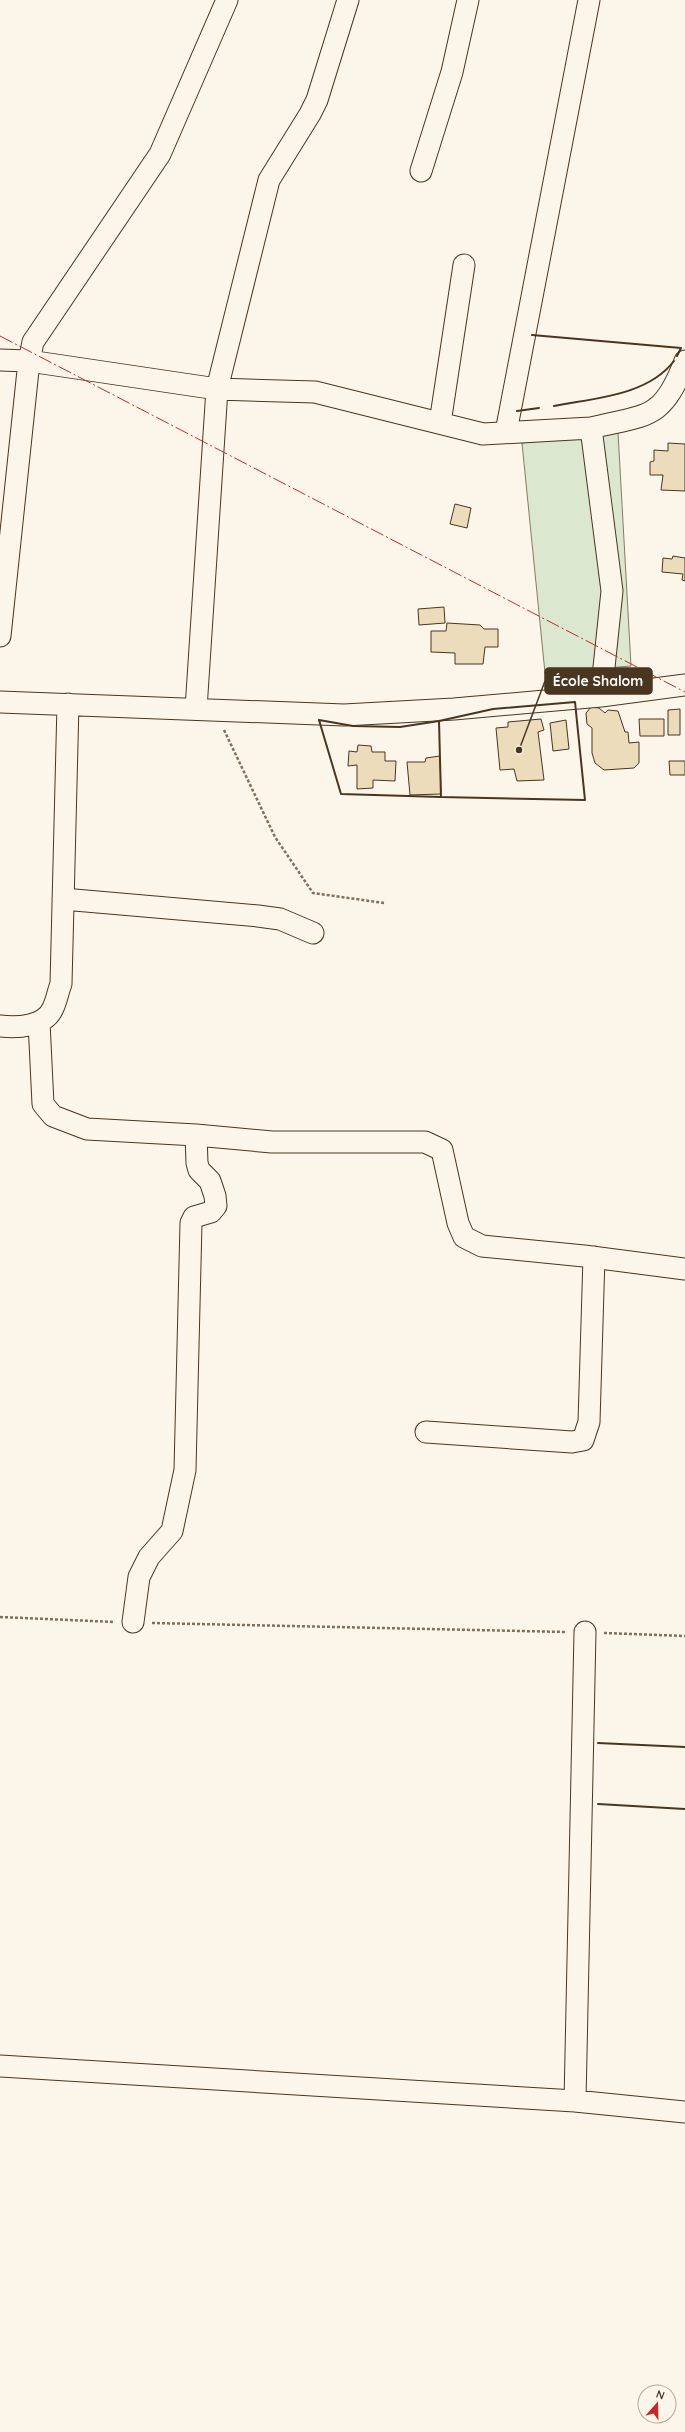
<svg xmlns="http://www.w3.org/2000/svg" width="685" height="2432" viewBox="0 0 685 2432" font-family="Quicksand,sans-serif">
<style>
.green{fill:#dce7d0;stroke:#887966}
.building{fill:#ecdcbc;stroke:#4a3520}
.lines{fill:none;stroke-linecap:round;stroke-linejoin:round}
.minor-casing{stroke:#4a3520;stroke-width:23}
.path{stroke:#7f6f5c;stroke-width:2.5;stroke-dasharray:3 2;stroke-linecap:butt}
.minor{stroke:#fbf6e9;stroke-width:21}
.wall{stroke:#4a3520;stroke-width:2}
.power{stroke:#c62828;stroke-width:1;stroke-dasharray:14 3 2 3;stroke-linecap:butt}
.leader{fill:none;stroke:#4a3520;stroke-width:1.5}
.callout-dot{fill:#4a3520;stroke:#fbf6e9;stroke-width:1.5}
.callout{fill:#4a3520;stroke:#4a3520;stroke-width:1.5}
.callout-label{font-size:14px;text-anchor:middle;font-weight:bold;fill:#fff}
</style>
<rect width="100%" height="100%" fill="#fbf6e9"/>
<path class="green" d="M 618,432 L 631,666 L 545,673 L 522,443 Z"/>
<path class="building" d="M 668,443 L 685,444 L 685,491 L 661,490 L 663,475 L 650,475 L 650,462 L 654,461 L 654,450 L 668,451 Z
M 455,504 L 471,508 L 467,528 L 450,524 Z
M 673,556 L 685,558 L 685,581 L 682,580 L 683,574 L 662,572 L 663,558 L 672,559 Z
M 444,607 L 445,623 L 419,625 L 418,609 Z
M 447,623 L 480,625 L 484,629 L 498,629 L 498,647 L 485,647 L 483,664 L 455,664 L 455,653 L 431,652 L 431,631 L 446,631 Z
M 591,707 L 599,708 L 605,713 L 608,710 L 618,711 L 625,732 L 628,732 L 629,743 L 639,742 L 639,763 L 634,768 L 604,770 L 595,763 L 592,753 L 592,728 L 587,724 L 586,713 Z
M 680,709 L 680,735 L 668,735 L 668,710 Z
M 541,719 L 544,730 L 538,732 L 544,780 L 517,781 L 514,769 L 500,770 L 496,728 L 508,727 L 508,722 Z
M 639,719 L 664,719 L 664,736 L 640,736 Z
M 566,720 L 569,749 L 553,751 L 550,723 Z
M 358,745 L 371,746 L 372,752 L 385,752 L 385,761 L 396,761 L 395,781 L 373,780 L 373,788 L 357,789 L 357,765 L 348,766 L 349,751 L 357,752 Z
M 440,756 L 441,794 L 410,795 L 407,762 L 425,762 L 426,758 Z
M 669,761 L 685,761 L 685,775 L 670,775 Z"/>
<g class="lines">
<defs>
<path id="minor" d="M 421,171 L 452,72 L 468,0
M 0,360 L 29,361 L 217,389 L 269,180 L 310,114 L 317,100 L 348,0
M 440,423 L 464,265
M 506,432 L 589,0
M 0,636 L 29,361 L 33,342 L 160,154 L 227,0
M 601,696 L 612,591 L 591,428 C 648,414 662,421 685,361
M 0,702 L 344,715 L 454,709 L 601,696 L 685,685
M 196,709 L 217,389 L 315,392 L 483,434 L 591,428
M 63,899 L 258,916 L 280,919 L 313,933
M 39,1022 L 43,1104 L 53,1116 L 87,1129 L 196,1135 L 272,1142 L 425,1142 L 442,1150 L 458,1223 L 464,1237 L 482,1246 L 584,1256 L 685,1269
M 0,1026 C 17,1028 45,1027 53,1008 C 57,1000 58,991 61,984 L 68,704
M 426,1432 L 572,1442 L 583,1440 L 589,1422 L 594,1257
M 133,1622 L 139,1577 L 149,1557 L 172,1531 L 185,1470 L 191,1223 L 194,1217 L 211,1212 L 216,1206 L 215,1196 L 210,1181 L 199,1170 L 197,1163 L 196,1135
M 0,2066 L 575,2101 L 685,2112
M 575,2101 L 585,1632"/>
</defs>
<use href="#minor" class="minor-casing"/>
<path class="path" d="M 224,730 L 275,837 L 313,893 L 384,903
M 0,1617 L 115,1622
M 152,1623 L 567,1632
M 604,1633 L 685,1636"/>
<use href="#minor" class="minor"/>
<path class="wall" d="M 532,335 L 681,348 L 677,356
M 554,406 C 594,398 647,396 674,361
M 517,411 L 539,408
M 575,702 L 585,800 L 441,797 L 439,721 L 493,709 Z
M 319,720 L 353,726 L 400,727 L 439,721 L 441,797 L 341,794 Z
M 598,1743 L 685,1747
M 598,1804 L 685,1809"/>
<path class="power" d="M 0,336 L 685,692"/>
</g>
<path class="leader" d="M519 750L545 681"/>
<circle class="callout-dot" cx="519" cy="750" r="4"/>
<rect class="callout" x="545" y="668" width="107" height="26" rx="4"/>
<g class="callout-label">
<text x="598" y="686">École Shalom</text>
</g>
<g transform="translate(657 2404) rotate(20)"><circle r="19" fill="#fbf6e9" stroke="#b4a999"/>
<path d="M0-3L7 15L0 10L-7 15Z" fill="#c62828"/>
<text y="-6" font-size="11" font-weight="bold" text-anchor="middle" fill="#4a3520">N</text>
</g>
</svg>
